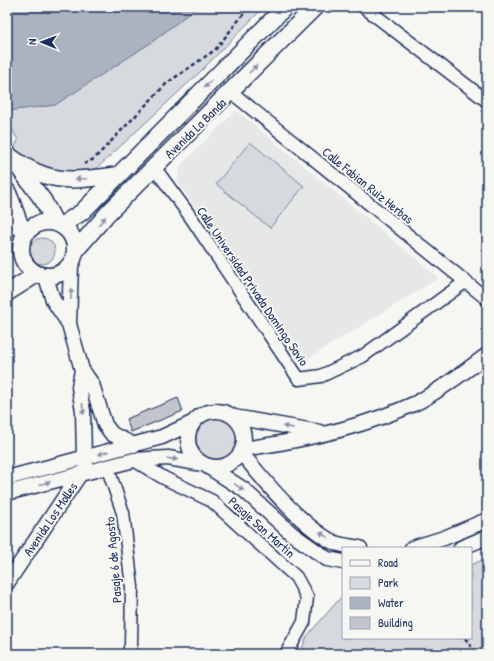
<svg xmlns="http://www.w3.org/2000/svg" width="494" height="661" viewBox="0 0 494 661" font-family="'Patrick Hand',sans-serif">
<style>
.built{fill:#e6e7e7}
.green{fill:#d6d9dd;stroke:#78849e}
.water{fill:#abb2c0;stroke:#717e99}
.building{fill:#c0c4cd;stroke:#1b2f5e}
.lines{fill:none;stroke-linecap:round;stroke-linejoin:round}
.service-casing{stroke:#1b2f5e;stroke-width:9}
.minor-casing{stroke:#1b2f5e;stroke-width:15}
.tertiary-casing{stroke:#1b2f5e;stroke-width:17}
.secondary-casing{stroke:#1b2f5e;stroke-width:19}
.path{stroke:#1b2f5e;stroke-width:2.5;stroke-dasharray:4 3;stroke-linecap:butt}
.service{stroke:#f6f6f2;stroke-width:6}
.minor{stroke:#f6f6f2;stroke-width:12}
.tertiary{stroke:#f6f6f2;stroke-width:14}
.secondary{stroke:#f6f6f2;stroke-width:16}
.oneway{fill:#8892a8}
.labels{text-anchor:middle;dominant-baseline:central;stroke-width:4;stroke-linejoin:round;paint-order:stroke}
.street-label{font-size:13px;fill:#1b2f5e;stroke:#f6f6f2}
</style>
<rect width="100%" height="100%" fill="#f6f6f2"/>
<filter id="ink" filterUnits="userSpaceOnUse"><feTurbulence type="fractalNoise" baseFrequency=".025" numOctaves="2"/><feDisplacementMap in="SourceGraphic" scale="8" xChannelSelector="R" yChannelSelector="G"/><feConvolveMatrix kernelMatrix="1 2 1 2 8 2 1 2 1" color-interpolation-filters="sRGB"/></filter>
<g filter="url(#ink)">
<path class="built" d="M 236,110 L 439,278 L 299,364 L 178,182 L 180,166 Z"/>
<path class="green" d="M 197,7 L 264,7 L 199,73 L 95,170 C 59,171 42,174 14,149 L 18,140 L 7,120 L 7,111 L 55,105 L 152,42 Z
M 250,142 L 304,186 L 270,228 L 216,184 Z
M29 251a13 13 0 1 1 26 0a13 13 0 1 1-26 0Z
M196 438a21 21 0 1 1 42 0a21 21 0 1 1-42 0Z
M 487,558 L 487,654 L 300,654 L 307,636 L 343,595 L 343,638 L 471,638 L 471,565 Z"/>
<path class="water" d="M 7,7 L 197,7 L 152,42 L 55,105 L 7,111 Z"/>
<path class="building" d="M 178,398 L 183,411 L 131,432 L 126,419 Z"/>
<g class="lines">
<defs>
<path id="service" d="M 7,235 L 20,226"/>
<path id="minor" d="M 364,7 L 487,101
M 231,92 L 487,299
M 154,167 L 190,216 L 299,379 L 321,376 L 363,356 L 465,282
M 134,460 L 164,478 L 212,501 L 296,577 L 307,597 L 304,622 L 286,654
M 107,466 L 123,513 L 132,587 L 131,645 L 128,654"/>
<path id="tertiary" d="M 46,277 L 53,300 L 69,324 L 82,370 L 92,384 L 105,425 L 112,434 L 134,445
M 69,324 L 71,265
M 82,370 L 79,387 L 83,411 L 84,458 L 86,465
M188 439a28 28 0 1 1 56 0a28 28 0 1 1-56 0Z
M 234,417 L 320,432
M 242,449 C 301,441 362,428 416,403 C 438,392 467,370 487,355
M 241,452 C 263,480 302,526 333,542 C 341,546 352,546 360,548
M 207,466 L 243,489 L 292,534 L 327,559 L 343,562
M 7,478 L 162,437 L 192,423
M 7,493 L 134,460 L 168,458 L 203,464
M 412,548 L 444,538 L 487,520
M 461,548 L 487,537
M 7,583 L 80,474"/>
<path id="secondary" d="M 7,154 C 48,186 71,181 119,175
M 19,168 L 43,200 L 54,221
M 7,191 C 14,205 17,221 25,235
M21 249a27 27 0 1 1 54 0a27 27 0 1 1-54 0Z
M 62,225 L 82,212 L 285,7
M 76,250 L 108,213 L 315,7
M 7,293 L 37,274"/>
</defs>
<use href="#service" class="service-casing"/>
<use href="#minor" class="minor-casing"/>
<use href="#tertiary" class="tertiary-casing"/>
<use href="#secondary" class="secondary-casing"/>
<path class="path" d="M 84,164 L 94,159 L 167,83 L 215,50 L 249,7
M 465,638 L 477,654"/>
<use href="#service" class="service"/>
<use href="#minor" class="minor"/>
<use href="#tertiary" class="tertiary"/>
<use href="#secondary" class="secondary"/>
</g>
<defs><path id="oneway-solid" d="M-6-.8H1V-3.2L6.5 0L1 3.2V.8H-6Z"/></defs>
<g class="oneway">
<use href="#oneway-solid" transform="translate(253 69) rotate(-45)"/>
<use href="#oneway-solid" transform="translate(208 84) rotate(135)"/>
<use href="#oneway-solid" transform="translate(81 179) rotate(177)"/>
<use href="#oneway-solid" transform="translate(102 221) rotate(-49)"/>
<use href="#oneway-solid" transform="translate(71 294) rotate(-88)"/>
<use href="#oneway-solid" transform="translate(83 409) rotate(83)"/>
<use href="#oneway-solid" transform="translate(288 427) rotate(-171)"/>
<use href="#oneway-solid" transform="translate(103 453) rotate(166)"/>
<use href="#oneway-solid" transform="translate(172 459) rotate(7)"/>
<use href="#oneway-solid" transform="translate(45 483) rotate(-14)"/>
<use href="#oneway-solid" transform="translate(239 487) rotate(34)"/>
<use href="#oneway-solid" transform="translate(324 535) rotate(-145)"/>
</g>
</g>
<g class="labels">
<g class="street-label">
<text transform="translate(195 128) rotate(-44)">Avenida La Banda</text>
<text transform="translate(368 185) rotate(39)">Calle Fabian Ruiz Herbas</text>
<text transform="translate(253 286) rotate(56)">Calle Universidad Privada Domingo Savio</text>
<text transform="translate(50 519) rotate(-56)">Avenida Los Molles</text>
<text transform="translate(262 527) rotate(42)">Pasaje San Martin</text>
<text transform="translate(113 560) rotate(-95)">Pasaje 6 de Agosto</text>
</g>
</g>
<rect width="494" height="661" fill="none" stroke="#f6f6f2" stroke-width="24"/>
<rect x="12" y="12" width="470" height="637" fill="none" stroke="#1b2f5e" stroke-width="1.5" filter="url(#ink)"/>
<rect x="342" y="547" width="130" height="92" fill="#f6f6f2" stroke="#9ea6b7"/>
<rect x="350" y="560" width="20" height="6" fill="#f6f6f2" stroke="#9ea6b7"/>
<text x="378" y="567" font-size="12" fill="#1b2f5e">Road</text>
<rect x="350" y="577" width="20" height="12" fill="#d6d9dd" stroke="#9ea6b7"/>
<text x="378" y="587" font-size="12" fill="#1b2f5e">Park</text>
<rect x="350" y="597" width="20" height="12" fill="#abb2c0" stroke="#9ea6b7"/>
<text x="378" y="607" font-size="12" fill="#1b2f5e">Water</text>
<rect x="350" y="617" width="20" height="12" fill="#c0c4cd" stroke="#9ea6b7"/>
<text x="378" y="627" font-size="12" fill="#1b2f5e">Building</text>
<g transform="translate(42 42) rotate(271)" stroke="#f6f6f2" stroke-width="3" paint-order="stroke">
<path d="M0-3L7 15L0 10L-7 15Z" fill="#1b2f5e"/>
<text y="-6" font-size="11" font-weight="bold" text-anchor="middle" fill="#1b2f5e">N</text>
</g>
</svg>
